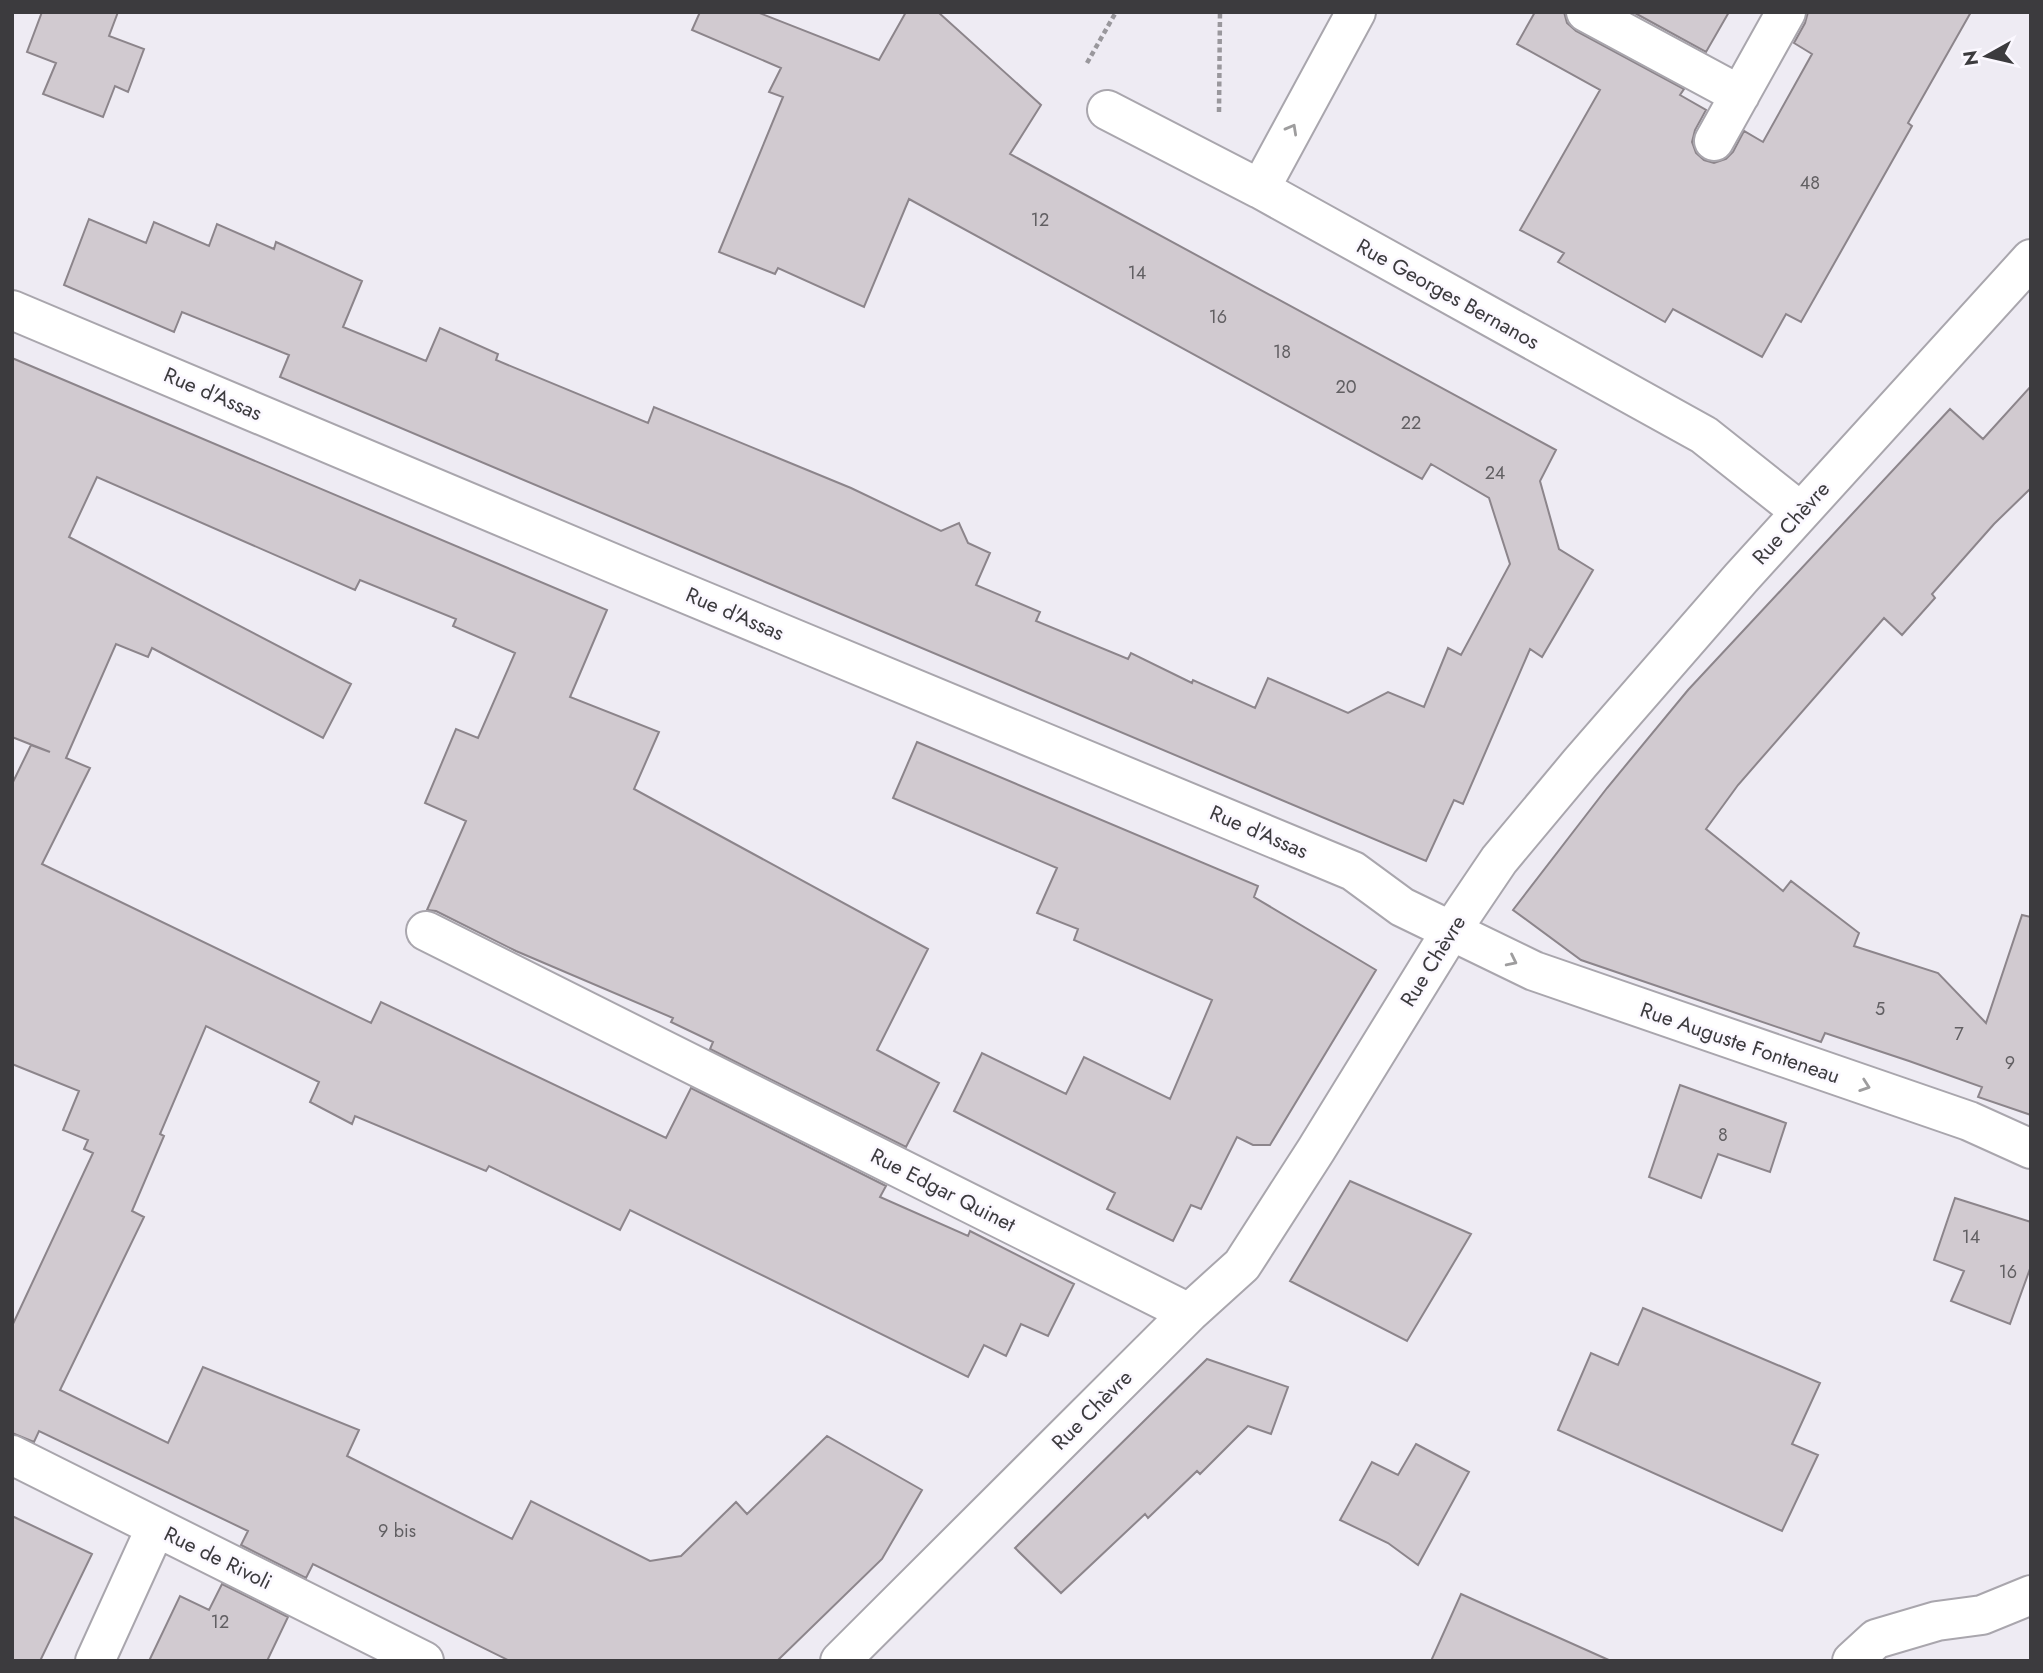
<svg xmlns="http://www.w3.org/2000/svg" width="2043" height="1673" viewBox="0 0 2043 1673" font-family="Jost,sans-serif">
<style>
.building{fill:#d1cad0;stroke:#8c858b;stroke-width:2}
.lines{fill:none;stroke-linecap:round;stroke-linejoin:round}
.minor-casing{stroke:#a9a6ad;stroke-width:42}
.path{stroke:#99979c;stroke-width:4.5;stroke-dasharray:5 3.5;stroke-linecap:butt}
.minor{stroke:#fff;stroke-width:38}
.oneway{stroke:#9e9d9e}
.labels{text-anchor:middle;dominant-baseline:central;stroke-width:5;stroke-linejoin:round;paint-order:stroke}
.number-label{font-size:18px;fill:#615f62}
.street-label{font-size:21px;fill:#3c3b3e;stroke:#fbf8ff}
</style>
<rect width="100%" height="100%" fill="#eeebf3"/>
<path class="building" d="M 42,12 L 118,12 L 109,36 L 144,49 L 128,92 L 115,86 L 103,117 L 43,94 L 56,63 L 27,52 Z
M 700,12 L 757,12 L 879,60 L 906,12 L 938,12 L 1041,105 L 1010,154 L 1556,450 L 1540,481 L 1559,549 L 1593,570 L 1542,657 L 1530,649 L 1463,804 L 1454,800 L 1426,861 L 280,377 L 289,355 L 182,312 L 174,332 L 64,285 L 89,219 L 146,243 L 154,222 L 209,246 L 217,224 L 274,249 L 276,242 L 362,281 L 343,327 L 426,361 L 440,328 L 498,354 L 496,360 L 648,423 L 654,407 L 851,488 L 941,531 L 959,523 L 968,543 L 990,553 L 976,585 L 1040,612 L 1036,621 L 1128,659 L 1131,653 L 1192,683 L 1193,680 L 1255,708 L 1268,678 L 1348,713 L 1388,692 L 1424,707 L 1448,648 L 1461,655 L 1510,564 L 1489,498 L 1431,464 L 1422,479 L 909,199 L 864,307 L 778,268 L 775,274 L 719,252 L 783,97 L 769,92 L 781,68 L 692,30 Z
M 1535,12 L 1564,12 L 1567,23 L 1576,31 L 1684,89 L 1680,95 L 1706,110 L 1695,130 L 1692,142 L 1696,153 L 1704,160 L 1714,163 L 1726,159 L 1733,152 L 1744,131 L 1763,142 L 1812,54 L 1794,43 L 1805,23 L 1808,12 L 1971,12 L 1908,123 L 1912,126 L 1801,322 L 1786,314 L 1762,357 L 1673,309 L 1665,322 L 1558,262 L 1564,253 L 1520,230 L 1600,90 L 1517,44 Z
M 1633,12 L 1729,12 L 1706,52 Z
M 12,358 L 607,610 L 570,697 L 659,732 L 634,789 L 928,949 L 877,1050 L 939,1083 L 906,1147 L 710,1049 L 713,1042 L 671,1022 L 673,1018 L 516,951 L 436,911 L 427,910 L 466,821 L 425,803 L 456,729 L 478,738 L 515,653 L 453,626 L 456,619 L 360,580 L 355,590 L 97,477 L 69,537 L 351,684 L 323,738 L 152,648 L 148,657 L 116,644 L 66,758 L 90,768 L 42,864 L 371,1023 L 381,1002 L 666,1138 L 691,1088 L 886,1186 L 880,1197 L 968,1236 L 970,1231 L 1074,1284 L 1048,1336 L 1021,1324 L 1006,1356 L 984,1345 L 968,1377 L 630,1210 L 620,1230 L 489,1166 L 486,1171 L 355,1116 L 352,1124 L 310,1102 L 319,1082 L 206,1026 L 160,1134 L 164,1136 L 132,1211 L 144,1217 L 60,1390 L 168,1443 L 203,1367 L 359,1430 L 347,1456 L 512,1539 L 531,1501 L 650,1561 L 681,1556 L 736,1502 L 747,1514 L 827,1436 L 922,1490 L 882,1559 L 777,1661 L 510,1661 L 313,1564 L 306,1578 L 241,1545 L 248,1531 L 39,1431 L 34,1442 L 12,1433 L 12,1326 L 93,1153 L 84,1149 L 88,1140 L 63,1130 L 79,1091 L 12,1064 L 12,784 L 31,745 L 50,752 L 12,737 Z
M 2031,386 L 2031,488 L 1994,524 L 1932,594 L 1935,598 L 1902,635 L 1884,618 L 1738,785 L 1706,829 L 1783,891 L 1791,881 L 1859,933 L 1854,946 L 1938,973 L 1986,1023 L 2022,915 L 2031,917 L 2031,1115 L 1978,1097 L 1982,1087 L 1909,1061 L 1825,1033 L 1821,1042 L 1581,960 L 1513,910 L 1607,788 L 1688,690 L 1950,409 L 1983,439 Z
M 917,742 L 1258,886 L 1254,897 L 1376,970 L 1270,1145 L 1253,1145 L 1237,1137 L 1201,1209 L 1191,1205 L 1173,1241 L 1107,1209 L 1115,1193 L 954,1111 L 982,1053 L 1066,1094 L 1084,1057 L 1170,1099 L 1212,1000 L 1074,940 L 1078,929 L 1037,913 L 1057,868 L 893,798 Z
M 1680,1085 L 1786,1123 L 1770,1172 L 1718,1154 L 1701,1198 L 1649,1177 Z
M 1350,1181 L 1471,1234 L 1407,1341 L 1290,1281 Z
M 1955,1198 L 2031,1222 L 2031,1266 L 2010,1324 L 1951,1301 L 1964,1271 L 1934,1260 Z
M 1643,1308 L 1820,1383 L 1792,1444 L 1818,1455 L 1782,1531 L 1558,1430 L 1591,1353 L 1618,1365 Z
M 1207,1359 L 1288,1387 L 1271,1434 L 1248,1426 L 1200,1474 L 1197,1471 L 1148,1518 L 1145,1514 L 1061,1593 L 1015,1548 Z
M 1416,1444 L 1469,1472 L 1418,1565 L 1388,1543 L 1340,1520 L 1372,1462 L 1398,1475 Z
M 12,1516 L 92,1554 L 40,1661 L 12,1661 Z
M 222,1584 L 288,1617 L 267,1661 L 149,1661 L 180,1596 L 209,1610 Z
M 1461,1594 L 1611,1661 L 1431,1661 Z"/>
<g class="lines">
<defs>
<path id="minor" d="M 1586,12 L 1740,95
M 1107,110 L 1260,189 L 1704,435 L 1801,512
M 1714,141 L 1786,12
M 1260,189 L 1356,12
M 12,310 L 636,573 L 1353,871 L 1402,907 L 1534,971 L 1969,1121 L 2031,1149
M 426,931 L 1189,1313
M 12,1455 L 424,1661
M 95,1661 L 156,1527
M 840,1661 L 1189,1313 L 1242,1265 L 1316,1150 L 1451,931 L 1499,860 L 1580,763 L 1741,578 L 2031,259
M 1852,1661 L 1876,1639 L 1937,1621 L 1982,1615 L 2031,1595"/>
</defs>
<use href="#minor" class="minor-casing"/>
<path class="path" d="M 1087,63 L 1116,12
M 1219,112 L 1220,12"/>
<use href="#minor" class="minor"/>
</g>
<defs><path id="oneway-chevron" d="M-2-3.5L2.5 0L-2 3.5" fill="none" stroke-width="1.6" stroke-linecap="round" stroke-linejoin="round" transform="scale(1.75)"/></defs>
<g class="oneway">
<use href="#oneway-chevron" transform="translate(1292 129) rotate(-61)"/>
<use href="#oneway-chevron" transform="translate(1512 961) rotate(26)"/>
<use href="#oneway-chevron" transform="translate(1865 1086) rotate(19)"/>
</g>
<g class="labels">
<g class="number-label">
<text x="1810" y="183">48</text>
<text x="1040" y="220">12</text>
<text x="1137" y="273">14</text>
<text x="1218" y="317">16</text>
<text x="1282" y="352">18</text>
<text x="1346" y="387">20</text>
<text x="1411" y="423">22</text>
<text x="1495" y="473">24</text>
<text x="1880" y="1009">5</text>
<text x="1959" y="1034">7</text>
<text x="2010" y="1063">9</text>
<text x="1723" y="1135">8</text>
<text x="1971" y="1237">14</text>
<text x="2008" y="1272">16</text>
<text x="397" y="1531">9 bis</text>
<text x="220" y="1622">12</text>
</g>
<g class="street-label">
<text transform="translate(1448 294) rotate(29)">Rue Georges Bernanos</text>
<text transform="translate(213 394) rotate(23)">Rue d'Assas</text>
<text transform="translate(1791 523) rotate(-48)">Rue Chèvre</text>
<text transform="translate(735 614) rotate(23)">Rue d'Assas</text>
<text transform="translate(1259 832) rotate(23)">Rue d'Assas</text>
<text transform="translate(1433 961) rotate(-58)">Rue Chèvre</text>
<text transform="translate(1740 1043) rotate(19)">Rue Auguste Fonteneau</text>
<text transform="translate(943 1190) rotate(27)">Rue Edgar Quinet</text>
<text transform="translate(1092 1410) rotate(-45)">Rue Chèvre</text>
<text transform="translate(218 1558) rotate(26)">Rue de Rivoli</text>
</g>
</g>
<rect width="2043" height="1673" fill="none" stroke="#3c3b3e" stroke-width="28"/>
<g transform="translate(1987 56) rotate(262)" stroke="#fbf8ff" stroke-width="5" paint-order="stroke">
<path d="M0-5L12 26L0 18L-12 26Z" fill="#3c3b3e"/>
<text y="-10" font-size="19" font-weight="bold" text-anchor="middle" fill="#3c3b3e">N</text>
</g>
</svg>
